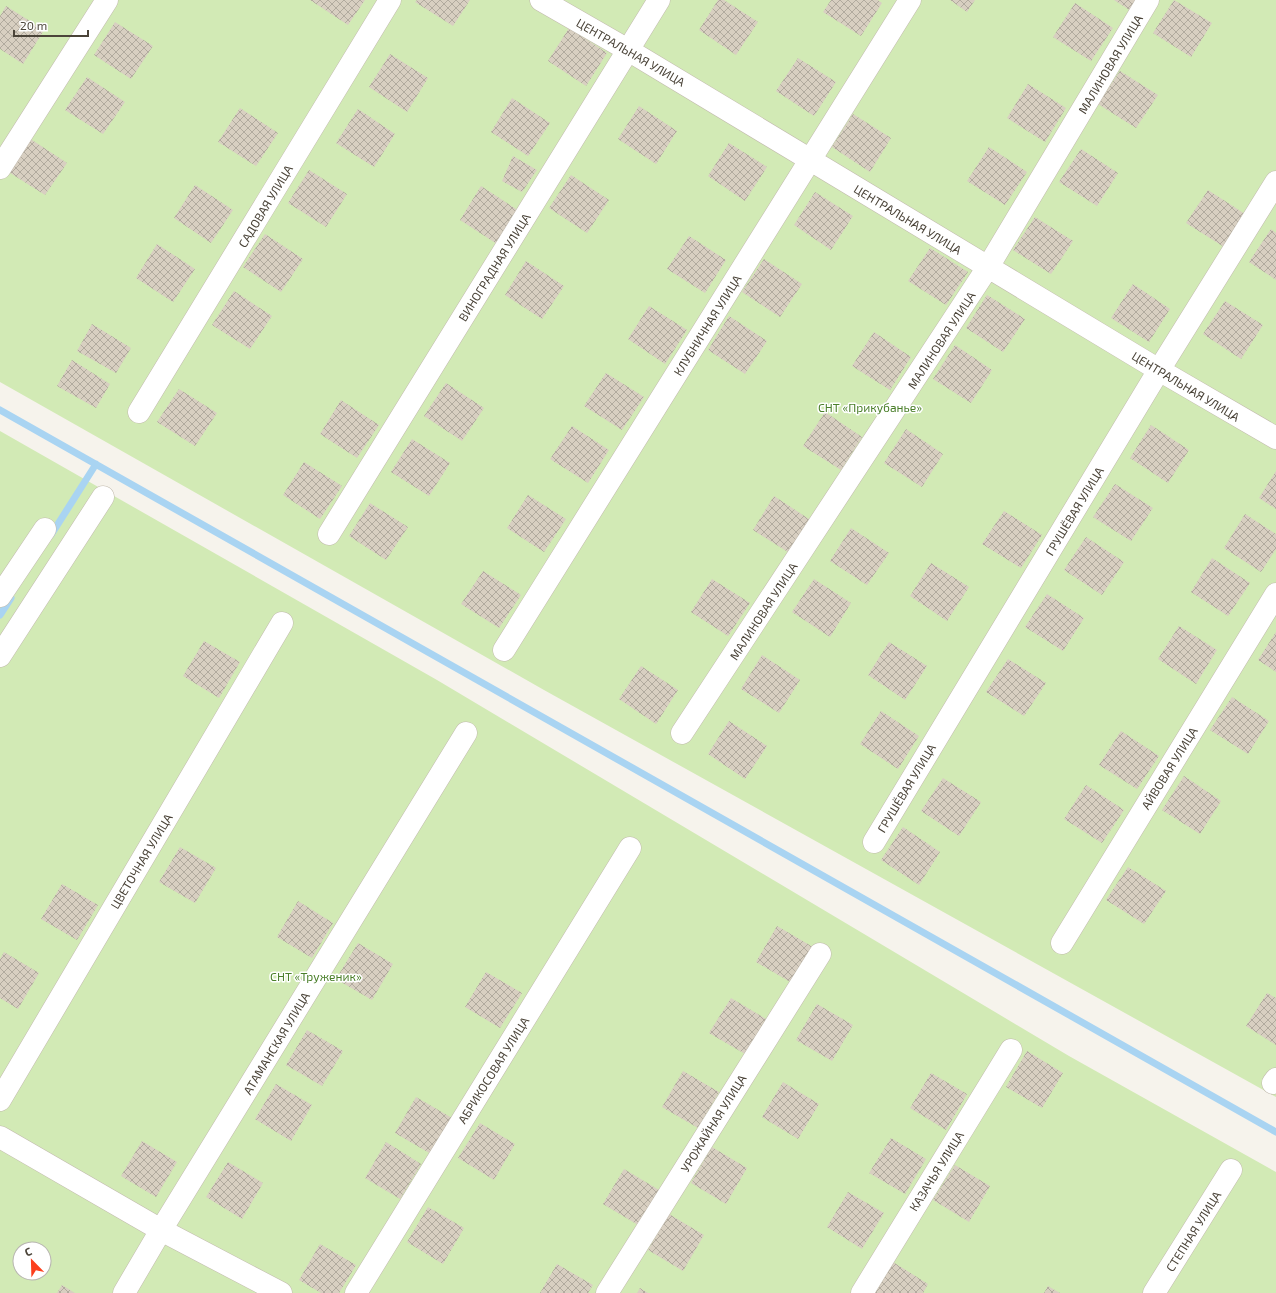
<svg xmlns="http://www.w3.org/2000/svg" width="1276" height="1293" viewBox="0 0 1276 1293" font-family="'Exo 2',sans-serif">
<style>
.green{fill:#d2eab5;fill-rule:evenodd}
.lines{fill:none;stroke-linecap:round;stroke-linejoin:round}
.stream{stroke:#a9d4f2;stroke-width:7}
.building{fill:url(#building-cross-hatch)}
.minor-casing{stroke:#c2bbae;stroke-width:23}
.minor{stroke:#fff;stroke-width:22}
.labels{text-anchor:middle;dominant-baseline:central;stroke-width:3;stroke-linejoin:round;paint-order:stroke}
.street-label{font-size:12px;fill:#4b4439;stroke:#fff}
.park-label{font-size:12px;fill:#4a7f2a;stroke:#fff}
</style>
<defs>
<pattern id="building-cross-hatch" width="8" height="8" patternUnits="userSpaceOnUse"><rect width="8" height="8" fill="#d8cfc1"/><path d="M0 0l8 8M0 8l8-8" fill="none" stroke="#b1aa9e"/></pattern>
</defs>
<rect width="100%" height="100%" fill="#f6f3ec"/>
<path class="green" d="M 0,0 L 1276,0 L 1276,1097 L 544,690 L 0,382 Z
M 0,431 L 437,680 L 1069,1056 L 1276,1172 L 1276,1293 L 0,1293 ZM 20,1249 L 44,1249 L 44,1273 L 20,1273 Z"/>
<g class="lines">
<path class="stream" d="M 0,410 L 1276,1132
M 51,535 L 96,464
M 0,615 L 11,598"/>
</g>
<path class="building" d="M 310,0 L 365,0 L 348,25 Z
M 417,0 L 470,0 L 453,26 L 415,2 Z
M 718,0 L 724,0 L 758,22 L 736,55 L 699,30 Z
M 831,0 L 878,0 L 882,3 L 861,36 L 823,12 Z
M 950,0 L 975,0 L 967,12 Z
M 1114,0 L 1138,0 L 1131,11 Z
M 1174,0 L 1212,23 L 1191,57 L 1153,33 Z
M 1075,3 L 1113,28 L 1091,61 L 1053,37 Z
M 6,6 L 44,30 L 23,64 L 0,49 L 0,16 Z
M 115,22 L 153,46 L 131,79 L 94,55 Z
M 569,28 L 607,53 L 586,86 L 548,61 Z
M 390,54 L 428,78 L 407,112 L 369,87 Z
M 798,58 L 836,82 L 814,116 L 776,91 Z
M 1120,71 L 1158,95 L 1136,128 L 1098,104 Z
M 87,77 L 125,102 L 103,134 L 65,110 Z
M 1028,84 L 1066,108 L 1045,142 L 1007,118 Z
M 512,98 L 550,123 L 528,156 L 491,132 Z
M 639,106 L 677,131 L 656,164 L 618,139 Z
M 240,108 L 278,133 L 256,166 L 218,142 Z
M 358,109 L 395,134 L 374,167 L 336,143 Z
M 853,114 L 891,138 L 870,172 L 832,147 Z
M 29,138 L 67,163 L 45,195 L 7,171 Z
M 729,143 L 767,167 L 745,201 L 708,176 Z
M 989,147 L 1027,172 L 1005,205 L 967,181 Z
M 1081,149 L 1118,173 L 1097,206 L 1059,182 Z
M 513,156 L 537,170 L 522,192 L 502,181 Z
M 309,170 L 347,194 L 326,227 L 288,203 Z
M 571,175 L 609,200 L 587,233 L 549,208 Z
M 195,185 L 233,210 L 211,243 L 174,218 Z
M 481,186 L 519,211 L 497,244 L 460,220 Z
M 1208,190 L 1245,214 L 1224,247 L 1186,223 Z
M 815,192 L 853,216 L 831,250 L 794,225 Z
M 1035,217 L 1073,241 L 1051,274 L 1013,250 Z
M 1271,229 L 1276,233 L 1276,280 L 1249,262 Z
M 265,234 L 303,259 L 281,292 L 243,267 Z
M 689,236 L 726,260 L 705,293 L 667,269 Z
M 157,244 L 195,269 L 173,302 L 136,278 Z
M 930,248 L 968,272 L 946,305 L 908,281 Z
M 764,259 L 802,284 L 780,317 L 742,292 Z
M 526,261 L 564,286 L 542,319 L 505,295 Z
M 1133,284 L 1170,309 L 1149,342 L 1111,318 Z
M 234,291 L 272,316 L 250,349 L 212,325 Z
M 987,295 L 1025,319 L 1003,352 L 966,328 Z
M 1225,301 L 1263,325 L 1241,359 L 1203,334 Z
M 649,306 L 687,330 L 665,364 L 628,339 Z
M 729,316 L 767,341 L 745,374 L 708,350 Z
M 92,324 L 131,348 L 116,373 L 77,351 Z
M 874,332 L 911,357 L 890,390 L 852,366 Z
M 955,345 L 992,370 L 971,403 L 933,379 Z
M 72,360 L 110,384 L 96,408 L 57,386 Z
M 606,373 L 644,397 L 622,430 L 584,406 Z
M 446,383 L 484,408 L 462,441 L 424,416 Z
M 179,389 L 217,413 L 195,446 L 157,422 Z
M 341,400 L 379,425 L 357,458 L 320,434 Z
M 825,412 L 862,437 L 841,470 L 803,446 Z
M 1151,425 L 1189,450 L 1168,483 L 1130,458 Z
M 572,426 L 609,450 L 588,483 L 550,459 Z
M 906,429 L 943,454 L 922,487 L 884,463 Z
M 412,439 L 450,463 L 429,496 L 391,472 Z
M 304,462 L 342,486 L 320,519 L 283,495 Z
M 1276,471 L 1276,509 L 1259,498 Z
M 1115,484 L 1153,508 L 1131,541 L 1093,517 Z
M 528,495 L 566,519 L 544,552 L 507,528 Z
M 774,496 L 812,521 L 791,554 L 753,530 Z
M 370,503 L 408,527 L 386,560 L 349,536 Z
M 1004,511 L 1042,535 L 1021,568 L 982,544 Z
M 1245,514 L 1276,534 L 1276,549 L 1261,572 L 1224,548 Z
M 851,528 L 889,553 L 867,585 L 830,561 Z
M 1086,537 L 1124,562 L 1102,595 L 1064,570 Z
M 1212,558 L 1250,583 L 1228,616 L 1191,592 Z
M 931,563 L 969,587 L 947,621 L 910,596 Z
M 483,571 L 521,595 L 499,628 L 461,604 Z
M 712,579 L 750,603 L 728,636 L 691,612 Z
M 814,579 L 851,603 L 830,637 L 792,612 Z
M 1047,594 L 1084,618 L 1063,651 L 1025,627 Z
M 1179,626 L 1217,650 L 1196,684 L 1158,659 Z
M 1276,632 L 1276,672 L 1258,660 Z
M 204,641 L 240,662 L 219,698 L 183,676 Z
M 889,642 L 927,666 L 905,700 L 868,675 Z
M 762,655 L 800,680 L 779,713 L 741,689 Z
M 1008,659 L 1046,683 L 1024,716 L 986,692 Z
M 641,666 L 678,690 L 656,724 L 619,699 Z
M 1232,697 L 1269,721 L 1248,754 L 1210,730 Z
M 881,711 L 919,736 L 898,769 L 860,744 Z
M 729,721 L 767,746 L 745,779 L 708,754 Z
M 1121,731 L 1159,756 L 1137,789 L 1099,765 Z
M 1184,776 L 1221,801 L 1200,834 L 1162,810 Z
M 943,778 L 981,802 L 959,836 L 921,811 Z
M 1086,785 L 1124,810 L 1102,843 L 1064,819 Z
M 903,827 L 940,852 L 919,885 L 881,860 Z
M 180,847 L 216,868 L 195,903 L 159,882 Z
M 1128,867 L 1166,891 L 1144,924 L 1106,900 Z
M 62,884 L 98,905 L 77,940 L 41,919 Z
M 298,901 L 333,923 L 312,958 L 277,937 Z
M 777,926 L 813,947 L 792,983 L 756,962 Z
M 358,943 L 393,964 L 372,1000 L 336,979 Z
M 4,952 L 39,973 L 18,1009 L 0,998 L 0,959 Z
M 486,972 L 522,993 L 500,1028 L 465,1007 Z
M 1267,993 L 1276,998 L 1276,1045 L 1246,1026 Z
M 731,998 L 766,1019 L 745,1054 L 709,1033 Z
M 817,1004 L 853,1025 L 832,1061 L 796,1040 Z
M 307,1030 L 343,1051 L 322,1086 L 286,1065 Z
M 1027,1051 L 1063,1073 L 1042,1108 L 1006,1087 Z
M 683,1071 L 719,1092 L 698,1128 L 662,1107 Z
M 931,1073 L 967,1094 L 946,1130 L 910,1108 Z
M 783,1082 L 819,1104 L 798,1139 L 762,1117 Z
M 276,1084 L 312,1105 L 291,1141 L 255,1119 Z
M 416,1097 L 452,1118 L 431,1154 L 395,1133 Z
M 480,1123 L 515,1144 L 494,1180 L 458,1158 Z
M 891,1138 L 926,1159 L 905,1194 L 869,1173 Z
M 142,1141 L 177,1162 L 156,1197 L 121,1176 Z
M 386,1142 L 421,1164 L 400,1199 L 365,1178 Z
M 712,1147 L 747,1168 L 726,1204 L 691,1183 Z
M 228,1162 L 263,1183 L 242,1219 L 206,1197 Z
M 955,1165 L 990,1186 L 969,1222 L 933,1200 Z
M 624,1169 L 659,1190 L 638,1225 L 603,1204 Z
M 848,1192 L 884,1213 L 862,1249 L 827,1227 Z
M 428,1207 L 464,1228 L 443,1264 L 407,1242 Z
M 669,1214 L 704,1235 L 683,1271 L 648,1250 Z
M 320,1244 L 356,1265 L 339,1293 L 321,1293 L 299,1280 Z
M 893,1262 L 928,1284 L 923,1293 L 875,1293 Z
M 557,1264 L 593,1285 L 588,1293 L 540,1293 Z
M 62,1285 L 75,1293 L 57,1293 Z
M 1048,1286 L 1060,1293 L 1044,1293 Z
M 640,1288 L 648,1293 L 637,1293 Z"/>
<g class="lines">
<defs>
<path id="minor" d="M 541,0 L 628,50 L 1159,370 L 1276,438
M 0,168 L 107,0
M 139,412 L 390,0
M 329,534 L 659,0
M 0,596 L 45,529
M 504,650 L 910,0
M 0,656 L 103,497
M 682,733 L 988,267 L 1148,0
M 874,842 L 1159,370 L 1276,182
M 1062,943 L 1276,594
M 1273,1083 L 1276,1079
M 0,1100 L 282,623
M 0,1137 L 161,1230 L 281,1293
M 124,1293 L 161,1230 L 466,733
M 356,1293 L 630,848
M 607,1293 L 820,954
M 862,1293 L 1011,1050
M 1154,1293 L 1231,1170"/>
</defs>
<use href="#minor" class="minor-casing"/>
<use href="#minor" class="minor"/>
</g>
<g class="labels">
<g class="street-label">
<text transform="translate(631 52) rotate(30)">ЦЕНТРАЛЬНАЯ УЛИЦА</text>
<text transform="translate(1110 64) rotate(-59)">МАЛИНОВАЯ УЛИЦА</text>
<text transform="translate(265 206) rotate(-59)">САДОВАЯ УЛИЦА</text>
<text transform="translate(908 219) rotate(31)">ЦЕНТРАЛЬНАЯ УЛИЦА</text>
<text transform="translate(494 267) rotate(-58)">ВИНОГРАДНАЯ УЛИЦА</text>
<text transform="translate(707 325) rotate(-58)">КЛУБНИЧНАЯ УЛИЦА</text>
<text transform="translate(941 340) rotate(-57)">МАЛИНОВАЯ УЛИЦА</text>
<text transform="translate(1186 386) rotate(31)">ЦЕНТРАЛЬНАЯ УЛИЦА</text>
<text transform="translate(1074 511) rotate(-59)">ГРУШЁВАЯ УЛИЦА</text>
<text transform="translate(763 611) rotate(-57)">МАЛИНОВАЯ УЛИЦА</text>
<text transform="translate(1169 768) rotate(-58)">АЙВОВАЯ УЛИЦА</text>
<text transform="translate(906 788) rotate(-59)">ГРУШЁВАЯ УЛИЦА</text>
<text transform="translate(141 861) rotate(-59)">ЦВЕТОЧНАЯ УЛИЦА</text>
<text transform="translate(276 1043) rotate(-59)">АТАМАНСКАЯ УЛИЦА</text>
<text transform="translate(493 1070) rotate(-58)">АБРИКОСОВАЯ УЛИЦА</text>
<text transform="translate(713 1123) rotate(-58)">УРОЖАЙНАЯ УЛИЦА</text>
<text transform="translate(936 1171) rotate(-58)">КАЗАЧЬЯ УЛИЦА</text>
<text transform="translate(1193 1231) rotate(-58)">СТЕПНАЯ УЛИЦА</text>
</g>
<g class="park-label">
<text x="870" y="407">СНТ «Прикубанье»</text>
<text x="316" y="976">СНТ «Труженик»</text>
</g>
</g>
<g transform="translate(32 1261) rotate(337)"><circle r="19" fill="#ffffff" stroke="#b7b4b0"/>
<path d="M0-3L7 15L0 10L-7 15Z" fill="#fc3f1d"/>
<text y="-6" font-size="11" font-weight="bold" text-anchor="middle" fill="#4b4439">С</text>
</g>
<path d="M14 30v6h74v-6" fill="none" stroke="#4b4439" stroke-width="2"/>
<text x="20" y="30" font-size="12" fill="#4b4439" stroke="#ffffff" stroke-width="3" paint-order="stroke">20 m</text>
</svg>
